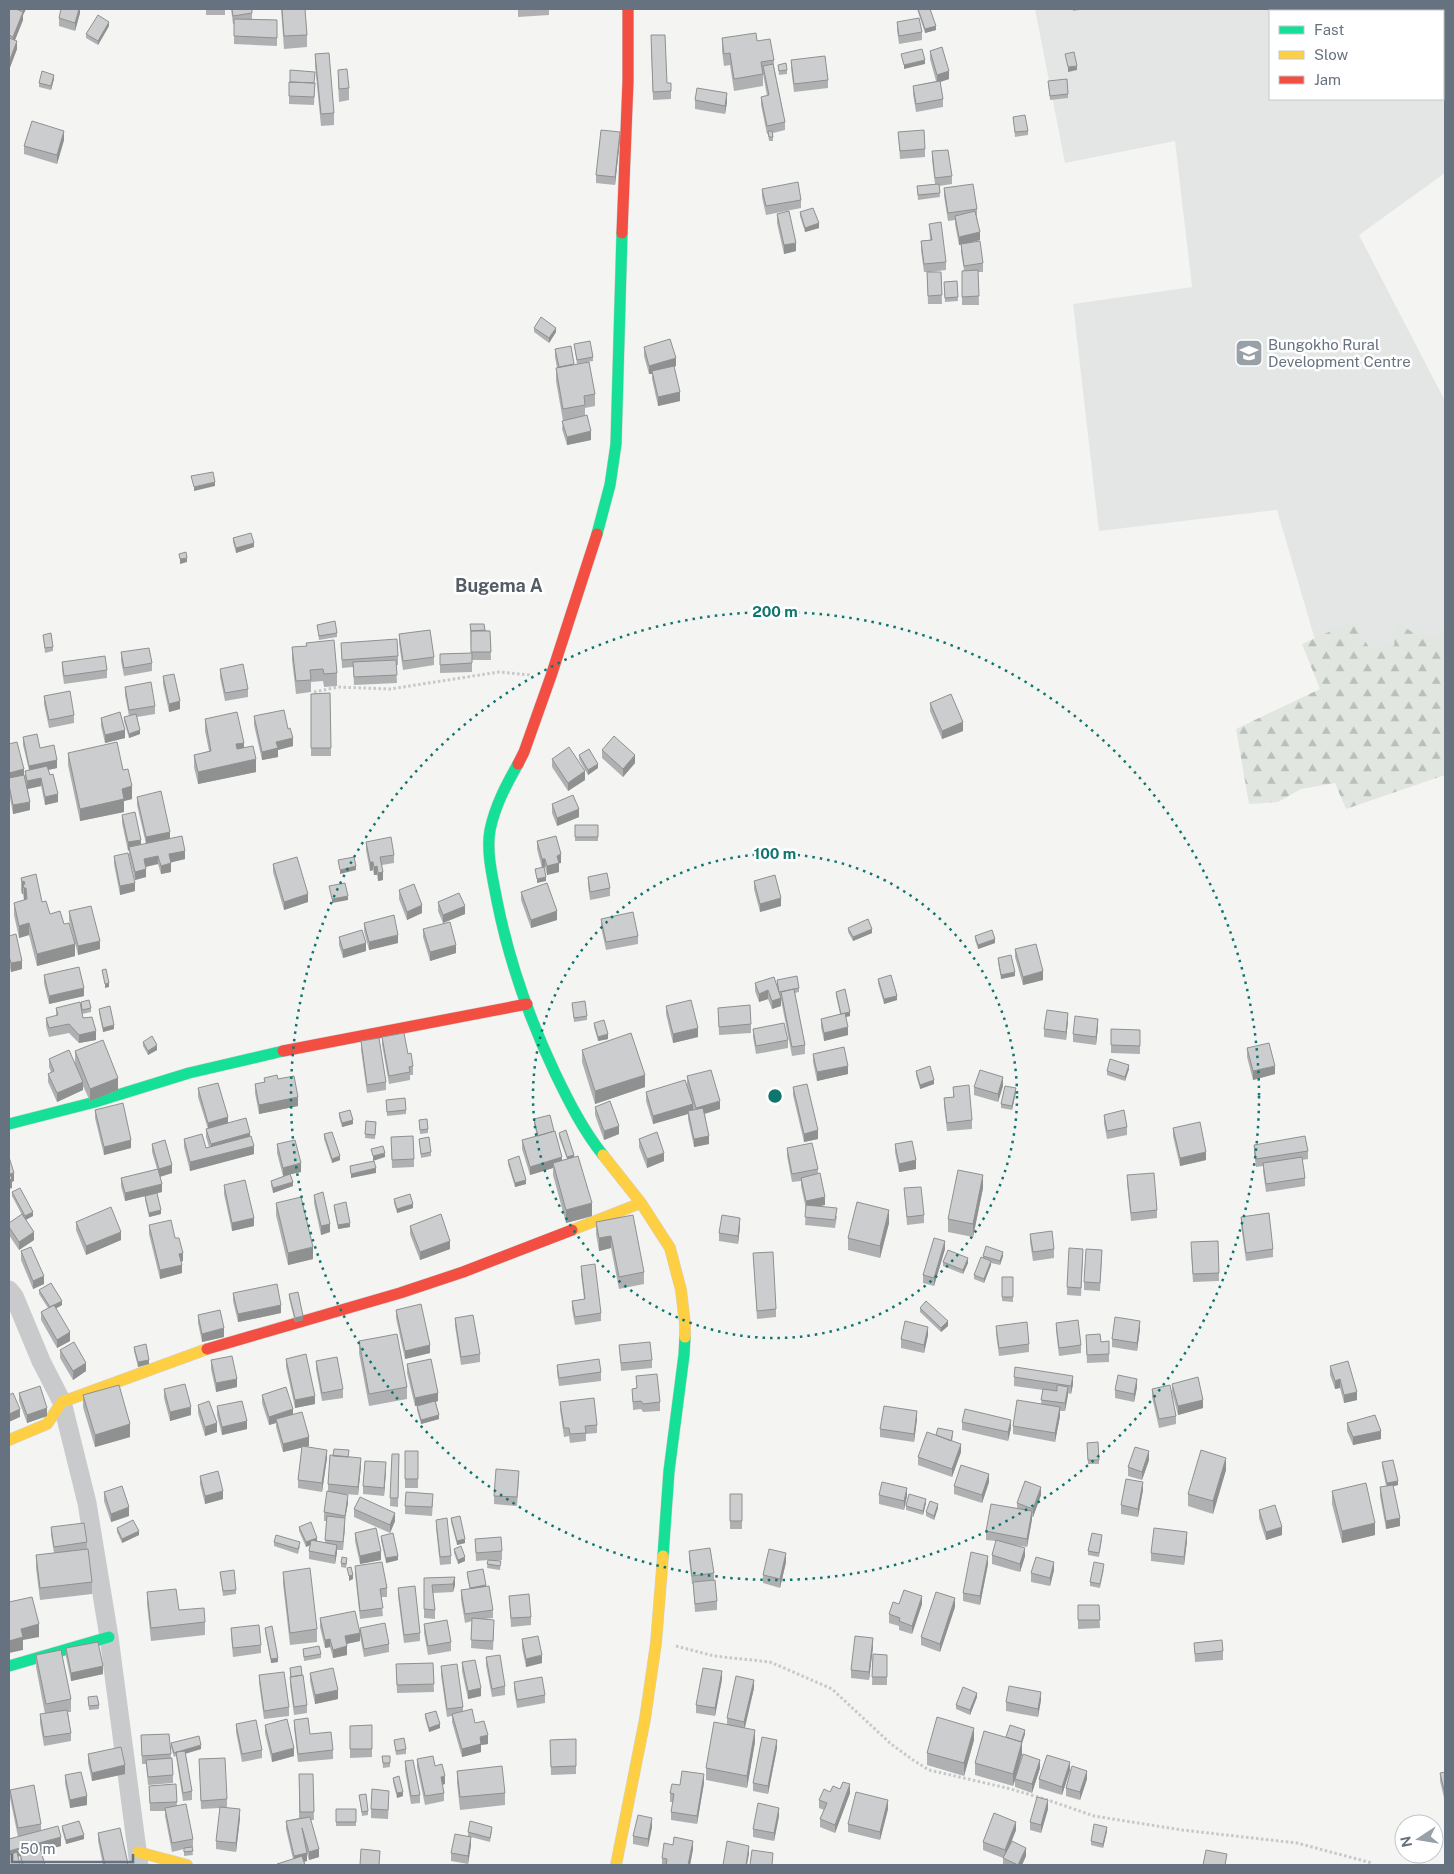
<svg xmlns="http://www.w3.org/2000/svg" width="1454" height="1874" viewBox="0 0 1454 1874" font-family="'Public Sans',sans-serif">
<style>
.built{fill:#e4e6e5;fill-rule:evenodd}
.forest{fill:url(#forest-firs)}
.lines{fill:none;stroke-linecap:round;stroke-linejoin:round}
.fast-casing{stroke:#d1d2d2;stroke-width:12}
.slow-casing{stroke:#d1d2d2;stroke-width:12}
.jam-casing{stroke:#d1d2d2;stroke-width:12}
.path{stroke:#c7c8c8;stroke-width:3;stroke-dasharray:2.5 2.5;stroke-linecap:butt}
.street{stroke:#c9cacb;stroke-width:19}
.fast{stroke:#16e098;stroke-width:11}
.slow{stroke:#ffcf43;stroke-width:11}
.jam{stroke:#f24e42;stroke-width:11}
.wall{fill:#afb0b1}
.shaded-wall{fill:#8f9090}
.building{fill:#cccdce;stroke:#8f9090}
.ring{fill:none;stroke:#0f766e;stroke-width:2.5;stroke-dasharray:2.5 5}
.labels{text-anchor:middle;dominant-baseline:central;stroke-width:5;stroke-linejoin:round;paint-order:stroke}
.poi-label{font-size:15px;fill:#677280;stroke:#fff;text-anchor:start}
.quarter-label{font-size:18px;font-weight:bold;fill:#545c66;stroke:#fff}
.centre{fill:#0f766e;stroke:#fff;stroke-width:2.5}
.ring-label{font-size:15px;text-anchor:middle;font-weight:bold;fill:#0f766e;stroke:#fff;stroke-width:5;stroke-linejoin:round;paint-order:stroke}
</style>
<defs>
<pattern id="forest-firs" width="22" height="20" patternUnits="userSpaceOnUse" patternTransform="scale(1.25)"><rect width="22" height="20" fill="#e2e6e1"/><path d="M5 1l3.5 6h-7zM16 11l3.5 6h-7z" fill="#bbbfbc"/></pattern>
</defs>
<rect width="100%" height="100%" fill="#f4f4f3"/>
<path class="built" d="M 1035,9 L 1445,9 L 1445,173 L 1359,235 L 1445,401 L 1445,763 L 1359,790 L 1277,510 L 1099,531 L 1073,304 L 1192,287 L 1175,141 L 1065,163 ZM 1270,11 L 1443,11 L 1443,99 L 1270,99 Z"/>
<path class="forest" d="M 1353,621 L 1370,649 L 1394,646 L 1397,622 L 1421,638 L 1439,635 L 1445,628 L 1445,775 L 1346,809 L 1335,783 L 1301,789 L 1278,802 L 1249,804 L 1236,729 L 1320,689 L 1302,644 Z"/>
<g class="lines">
<defs>
<path id="fast" d="M 597,534 L 610,485 L 616,444 L 622,233
M 518,764 C 506,785 495,806 490,830 C 486,853 493,879 497,901 C 509,961 529,1018 555,1073 C 569,1102 583,1130 603,1155
M 9,1124 L 95,1102 L 189,1073 L 283,1051
M 663,1556 L 669,1471 L 684,1355 L 685,1337
M 9,1666 L 109,1637"/>
<path id="slow" d="M 603,1155 L 641,1203 L 670,1248 L 681,1290 L 685,1324 L 685,1337
M 572,1230 L 641,1203
M 9,1440 L 47,1424 L 62,1402 L 207,1349
M 138,1852 L 187,1865
M 616,1865 L 645,1719 L 656,1643 L 663,1556"/>
<path id="jam" d="M 622,233 L 628,81 L 628,9
M 518,764 L 524,752 L 551,676 L 597,534
M 283,1051 L 527,1004
M 207,1349 L 400,1293 L 463,1272 L 572,1230"/>
</defs>
<use href="#fast" class="fast-casing"/>
<use href="#slow" class="slow-casing"/>
<use href="#jam" class="jam-casing"/>
<path class="path" d="M 314,692 L 338,687 L 390,689 L 499,672 L 531,675
M 676,1646 L 714,1656 L 770,1662 L 832,1689 L 891,1744 L 913,1760 L 929,1770 L 1007,1788 L 1045,1799 L 1094,1816 L 1182,1830 L 1297,1843 L 1372,1863 L 1372,1865"/>
<path class="street" d="M 9,1290 L 14,1296 L 41,1361 L 62,1402 L 87,1503 L 109,1637 L 139,1865"/>
<use href="#fast" class="fast"/>
<use href="#slow" class="slow"/>
<use href="#jam" class="jam"/>
</g>
<path class="wall" d="M 9,9 L 26,9 L 23,15 L 23,20 L 15,40 L 17,49 L 9,70 Z
M 80,9 L 80,13 L 75,31 L 59,26 L 59,18 Z
M 206,9 L 225,9 L 225,15 L 206,15 Z
M 231,9 L 252,9 L 252,19 L 277,20 L 277,46 L 234,44 L 234,24 L 233,24 Z
M 281,9 L 301,9 L 307,35 L 307,47 L 284,49 Z
M 518,9 L 549,9 L 549,15 L 518,17 Z
M 917,9 L 930,9 L 936,30 L 925,33 Z
M 1073,9 L 1086,9 L 1073,11 Z
M 897,22 L 922,32 L 922,40 L 899,44 L 897,30 Z
M 109,26 L 98,45 L 86,38 L 86,34 Z
M 722,38 L 757,41 L 774,60 L 774,66 L 785,122 L 785,130 L 773,133 L 773,141 L 769,141 L 768,134 L 767,134 L 761,105 L 761,97 L 767,96 L 763,74 L 763,86 L 734,91 L 730,65 L 724,66 L 722,51 Z
M 651,44 L 667,83 L 671,83 L 671,99 L 653,100 Z
M 930,51 L 949,79 L 940,82 L 943,99 L 943,107 L 916,112 L 913,94 L 913,86 L 936,81 L 930,59 Z
M 315,54 L 334,113 L 334,125 L 321,126 L 315,66 Z
M 791,60 L 828,80 L 828,88 L 794,92 L 791,68 Z
M 778,65 L 787,70 L 787,74 L 779,75 Z
M 338,70 L 349,88 L 349,100 L 339,102 L 338,82 Z
M 54,79 L 51,90 L 39,87 L 39,83 Z
M 1048,81 L 1068,94 L 1068,98 L 1050,100 Z
M 289,82 L 315,83 L 314,105 L 289,104 Z
M 695,100 L 727,102 L 725,114 L 695,109 Z
M 1013,117 L 1028,131 L 1028,135 L 1015,137 Z
M 898,132 L 925,149 L 925,157 L 900,159 Z
M 64,140 L 57,164 L 24,154 L 24,146 Z
M 620,140 L 615,185 L 596,183 L 596,175 Z
M 932,151 L 952,176 L 952,184 L 939,186 L 940,197 L 918,200 L 917,186 L 935,184 L 932,160 Z
M 944,188 L 977,209 L 977,217 L 980,240 L 967,243 L 983,263 L 983,272 L 978,272 L 979,305 L 962,305 L 962,271 L 964,270 L 961,252 L 961,244 L 959,245 L 955,224 L 955,220 L 948,221 L 944,196 Z
M 762,189 L 801,200 L 801,208 L 766,215 L 762,197 Z
M 800,212 L 819,228 L 805,232 L 800,216 Z
M 777,214 L 796,251 L 784,254 L 777,223 Z
M 929,224 L 946,262 L 946,270 L 930,272 L 941,272 L 942,304 L 928,304 L 927,272 L 924,272 L 921,250 L 921,241 L 930,240 Z
M 957,281 L 958,301 L 945,302 L 944,282 Z
M 534,328 L 556,332 L 549,343 L 534,332 Z
M 574,344 L 593,357 L 593,361 L 577,364 Z
M 644,347 L 676,366 L 674,367 L 680,401 L 658,406 L 652,379 L 652,374 L 649,374 L 644,356 Z
M 555,349 L 574,365 L 595,394 L 595,406 L 585,408 L 585,415 L 591,440 L 567,445 L 562,429 L 563,421 L 556,381 L 556,368 L 557,368 L 555,357 Z
M 233,538 L 254,547 L 236,553 L 233,542 Z
M 470,624 L 485,630 L 490,631 L 491,660 L 472,660 L 472,672 L 440,673 L 440,654 L 471,653 Z
M 317,625 L 337,633 L 337,637 L 319,640 Z
M 399,634 L 434,657 L 434,665 L 403,670 L 399,643 Z
M 43,635 L 53,647 L 53,651 L 45,653 Z
M 341,643 L 398,656 L 398,665 L 396,665 L 397,683 L 354,685 L 353,667 L 342,668 Z
M 292,647 L 337,673 L 337,686 L 324,687 L 323,681 L 311,682 L 311,692 L 296,694 L 292,660 Z
M 121,652 L 152,663 L 152,671 L 124,676 L 121,661 Z
M 62,662 L 107,670 L 107,678 L 64,684 L 62,670 Z
M 220,669 L 248,689 L 248,697 L 225,701 L 220,677 Z
M 163,676 L 180,709 L 169,712 L 163,684 Z
M 125,687 L 155,706 L 155,714 L 137,717 L 140,734 L 129,738 L 124,721 L 124,717 L 129,716 L 125,695 Z
M 330,693 L 331,756 L 311,756 L 311,694 Z
M 44,696 L 74,715 L 74,723 L 49,728 L 44,704 Z
M 930,703 L 963,731 L 942,739 L 930,711 Z
M 254,716 L 288,729 L 293,746 L 278,750 L 278,757 L 262,760 L 254,725 Z
M 101,718 L 125,738 L 105,743 L 101,726 Z
M 205,719 L 244,748 L 256,772 L 198,784 L 194,767 L 194,755 L 209,751 L 205,731 Z
M 23,737 L 40,748 L 57,768 L 48,770 L 58,802 L 45,805 L 41,786 L 28,789 L 30,810 L 13,814 L 9,793 L 9,744 L 25,776 L 25,771 L 29,770 L 23,745 Z
M 602,750 L 635,763 L 623,777 L 602,758 Z
M 68,753 L 123,770 L 132,799 L 124,801 L 124,812 L 80,821 L 68,765 Z
M 579,755 L 598,768 L 588,775 L 579,759 Z
M 552,759 L 585,780 L 568,791 L 552,767 Z
M 137,797 L 170,839 L 185,859 L 171,862 L 171,872 L 161,874 L 158,864 L 146,867 L 146,877 L 135,880 L 129,855 L 129,850 L 128,851 L 122,823 L 122,815 L 141,845 L 146,844 L 137,805 Z
M 552,804 L 579,817 L 557,826 L 552,813 Z
M 575,825 L 598,825 L 598,841 L 575,841 Z
M 537,841 L 561,863 L 559,863 L 559,872 L 547,875 L 545,867 L 542,868 L 537,849 Z
M 366,842 L 394,855 L 394,863 L 382,865 L 383,880 L 378,881 L 377,875 L 374,875 L 373,870 L 370,871 L 366,850 Z
M 114,856 L 135,891 L 120,895 L 114,864 Z
M 273,864 L 308,902 L 284,910 L 273,872 Z
M 588,877 L 610,888 L 610,896 L 590,900 L 588,885 Z
M 21,878 L 42,902 L 50,914 L 64,924 L 75,956 L 37,966 L 29,935 L 19,938 L 14,915 L 14,903 L 24,900 L 23,894 L 22,894 L 21,891 Z
M 754,881 L 781,906 L 760,912 L 754,889 Z
M 399,890 L 422,913 L 407,920 L 399,899 Z
M 521,892 L 557,920 L 531,928 L 521,900 Z
M 438,902 L 465,914 L 443,923 L 438,911 Z
M 69,911 L 100,949 L 78,955 L 69,920 Z
M 601,919 L 638,936 L 638,944 L 606,950 L 601,927 Z
M 364,923 L 398,943 L 369,950 L 364,931 Z
M 848,928 L 872,933 L 853,941 L 848,932 Z
M 423,929 L 456,953 L 430,961 L 423,937 Z
M 9,936 L 22,969 L 11,972 L 9,964 Z
M 975,936 L 995,943 L 978,949 L 975,940 Z
M 339,937 L 366,951 L 343,958 L 339,945 Z
M 1015,949 L 1043,980 L 1023,985 L 1015,957 Z
M 998,958 L 1015,976 L 1001,979 L 998,962 Z
M 44,975 L 84,996 L 49,1004 L 44,983 Z
M 878,979 L 897,1000 L 884,1004 L 878,983 Z
M 777,980 L 799,988 L 799,992 L 795,993 L 805,1045 L 805,1054 L 792,1056 L 781,1000 L 781,996 L 780,996 L 781,1006 L 772,1009 L 768,999 L 759,1002 L 755,991 L 755,983 L 777,986 Z
M 836,992 L 850,1016 L 846,1017 L 848,1035 L 824,1041 L 821,1027 L 821,1019 L 840,1014 L 836,996 Z
M 81,1002 L 91,1008 L 91,1012 L 82,1014 Z
M 572,1003 L 587,1016 L 587,1020 L 574,1022 Z
M 666,1006 L 698,1037 L 673,1043 L 666,1014 Z
M 56,1008 L 83,1018 L 96,1040 L 79,1043 L 69,1033 L 49,1037 L 46,1026 L 46,1018 L 56,1016 Z
M 718,1008 L 751,1024 L 751,1033 L 719,1035 Z
M 99,1009 L 114,1029 L 103,1032 L 99,1013 Z
M 1068,1021 L 1066,1040 L 1044,1037 L 1044,1029 Z
M 594,1023 L 608,1039 L 598,1041 L 594,1027 Z
M 1098,1027 L 1096,1045 L 1073,1042 L 1073,1034 Z
M 753,1029 L 788,1040 L 788,1048 L 756,1054 L 753,1037 Z
M 1111,1029 L 1140,1030 L 1140,1054 L 1111,1053 Z
M 382,1037 L 408,1054 L 413,1066 L 413,1075 L 410,1075 L 410,1080 L 389,1084 L 382,1045 Z
M 361,1041 L 386,1082 L 386,1090 L 367,1093 L 361,1050 Z
M 143,1042 L 157,1050 L 148,1055 L 143,1046 Z
M 1247,1048 L 1275,1074 L 1253,1080 L 1247,1057 Z
M 582,1050 L 645,1087 L 595,1104 L 582,1062 Z
M 75,1051 L 118,1090 L 90,1101 L 83,1086 L 83,1090 L 57,1102 L 48,1082 L 48,1074 L 51,1072 L 49,1067 L 49,1059 L 75,1062 Z
M 813,1054 L 848,1074 L 817,1081 L 813,1062 Z
M 1129,1069 L 1125,1081 L 1107,1075 L 1107,1071 Z
M 916,1071 L 934,1084 L 920,1089 L 916,1075 Z
M 687,1076 L 720,1109 L 705,1114 L 709,1144 L 694,1147 L 688,1119 L 688,1114 L 653,1124 L 646,1101 L 646,1092 L 691,1099 L 687,1085 Z
M 264,1078 L 278,1079 L 298,1106 L 259,1114 L 255,1093 L 255,1084 L 264,1083 Z
M 1003,1086 L 998,1102 L 974,1095 L 974,1087 Z
M 793,1087 L 818,1139 L 804,1142 L 793,1095 Z
M 953,1087 L 972,1120 L 972,1129 L 947,1131 L 944,1106 L 944,1098 L 953,1097 Z
M 198,1088 L 228,1123 L 250,1136 L 254,1154 L 190,1171 L 184,1147 L 184,1139 L 206,1148 L 209,1147 L 206,1137 L 206,1129 L 208,1129 L 198,1097 Z
M 1016,1092 L 1012,1110 L 1001,1108 L 1001,1104 Z
M 386,1100 L 406,1110 L 406,1114 L 387,1116 Z
M 595,1107 L 619,1134 L 604,1140 L 595,1115 Z
M 95,1110 L 131,1148 L 104,1155 L 95,1118 Z
M 339,1113 L 353,1124 L 342,1127 L 339,1117 Z
M 1104,1115 L 1127,1127 L 1127,1135 L 1107,1139 L 1104,1123 Z
M 534,1119 L 562,1160 L 567,1159 L 559,1137 L 559,1133 L 574,1157 L 592,1216 L 566,1223 L 553,1175 L 553,1168 L 530,1175 L 522,1149 L 522,1140 L 537,1136 L 534,1124 Z
M 419,1120 L 428,1129 L 428,1133 L 420,1134 Z
M 366,1121 L 376,1122 L 375,1139 L 365,1138 Z
M 1173,1128 L 1206,1160 L 1180,1166 L 1173,1136 Z
M 324,1134 L 340,1160 L 332,1163 L 324,1139 Z
M 391,1137 L 414,1159 L 414,1167 L 392,1168 Z
M 419,1139 L 431,1152 L 431,1156 L 421,1158 Z
M 639,1139 L 664,1161 L 647,1168 L 639,1147 Z
M 152,1144 L 172,1173 L 160,1177 L 162,1192 L 157,1193 L 161,1214 L 149,1217 L 145,1200 L 145,1196 L 125,1201 L 121,1186 L 121,1178 L 157,1169 L 152,1152 Z
M 277,1144 L 301,1172 L 290,1174 L 293,1186 L 273,1193 L 271,1185 L 271,1181 L 289,1174 L 283,1176 L 277,1153 Z
M 895,1144 L 916,1169 L 899,1172 L 895,1152 Z
M 1254,1145 L 1308,1151 L 1308,1159 L 1302,1160 L 1305,1178 L 1305,1186 L 1266,1192 L 1263,1171 L 1263,1166 L 1256,1167 L 1254,1153 Z
M 787,1148 L 818,1169 L 818,1174 L 825,1205 L 818,1206 L 837,1216 L 835,1228 L 805,1225 L 806,1209 L 801,1186 L 801,1181 L 792,1182 L 787,1156 Z
M 508,1160 L 526,1184 L 515,1187 L 508,1164 Z
M 1127,1175 L 1157,1210 L 1157,1218 L 1131,1221 L 1127,1184 Z
M 224,1185 L 254,1226 L 232,1231 L 224,1194 Z
M 904,1188 L 924,1215 L 924,1223 L 907,1225 Z
M 983,1188 L 973,1237 L 948,1232 L 948,1219 Z
M 12,1192 L 33,1216 L 26,1220 L 34,1240 L 19,1250 L 9,1235 L 9,1223 L 22,1215 L 12,1196 Z
M 314,1195 L 330,1232 L 321,1235 L 314,1203 Z
M 394,1199 L 413,1208 L 397,1213 L 394,1203 Z
M 276,1203 L 313,1259 L 288,1265 L 276,1215 Z
M 334,1205 L 350,1227 L 338,1229 L 334,1209 Z
M 1241,1217 L 1273,1249 L 1273,1257 L 1246,1261 L 1241,1225 Z
M 76,1222 L 121,1240 L 86,1255 L 76,1230 Z
M 596,1222 L 644,1272 L 644,1284 L 619,1289 L 611,1248 L 599,1251 L 596,1234 Z
M 889,1223 L 880,1258 L 848,1250 L 848,1238 Z
M 149,1225 L 175,1238 L 183,1261 L 181,1262 L 182,1273 L 160,1279 L 149,1234 Z
M 410,1226 L 450,1249 L 420,1260 L 410,1234 Z
M 740,1226 L 738,1244 L 719,1241 L 719,1233 Z
M 1030,1234 L 1054,1249 L 1054,1258 L 1033,1261 L 1030,1242 Z
M 945,1249 L 934,1286 L 923,1283 L 923,1275 Z
M 21,1251 L 44,1284 L 33,1289 L 21,1260 Z
M 1191,1251 L 1219,1273 L 1219,1281 L 1193,1282 Z
M 753,1253 L 776,1309 L 776,1317 L 757,1319 Z
M 983,1256 L 1003,1256 L 1000,1265 L 991,1263 L 991,1265 L 984,1283 L 974,1279 L 974,1275 L 983,1258 Z
M 1083,1257 L 1081,1296 L 1067,1295 L 1067,1287 Z
M 1102,1258 L 1100,1291 L 1084,1290 L 1084,1282 Z
M 943,1262 L 968,1263 L 963,1274 L 943,1266 Z
M 581,1266 L 601,1313 L 601,1321 L 575,1325 L 572,1309 L 572,1301 L 584,1299 L 581,1274 Z
M 1002,1277 L 1013,1277 L 1013,1302 L 1002,1301 Z
M 39,1290 L 62,1305 L 56,1308 L 70,1341 L 57,1348 L 41,1320 L 41,1312 L 48,1308 L 39,1294 Z
M 233,1293 L 281,1313 L 238,1322 L 233,1301 Z
M 289,1294 L 303,1320 L 295,1322 L 289,1298 Z
M 920,1308 L 948,1326 L 941,1332 L 920,1312 Z
M 396,1310 L 430,1353 L 405,1359 L 396,1318 Z
M 198,1315 L 224,1337 L 202,1342 L 198,1323 Z
M 455,1318 L 480,1354 L 480,1362 L 461,1365 L 455,1326 Z
M 1056,1323 L 1081,1345 L 1081,1353 L 1059,1356 L 1056,1331 Z
M 996,1326 L 1029,1344 L 1029,1352 L 999,1356 L 996,1334 Z
M 1140,1329 L 1137,1351 L 1112,1347 L 1112,1339 Z
M 928,1335 L 924,1353 L 901,1348 L 901,1339 Z
M 359,1341 L 407,1387 L 407,1399 L 369,1406 L 359,1353 Z
M 1109,1341 L 1109,1362 L 1087,1363 L 1086,1343 Z
M 619,1345 L 652,1360 L 652,1368 L 621,1371 Z
M 134,1347 L 149,1364 L 138,1367 L 134,1351 Z
M 60,1350 L 86,1371 L 73,1380 L 60,1358 Z
M 286,1359 L 315,1404 L 295,1408 L 286,1367 Z
M 211,1360 L 237,1387 L 216,1392 L 211,1369 Z
M 316,1361 L 343,1389 L 343,1398 L 322,1401 L 316,1369 Z
M 407,1364 L 438,1401 L 436,1402 L 439,1419 L 421,1424 L 417,1410 L 417,1406 L 421,1405 L 415,1406 L 407,1373 Z
M 557,1365 L 601,1372 L 601,1381 L 559,1386 L 557,1373 Z
M 1330,1366 L 1357,1400 L 1344,1403 L 1340,1388 L 1335,1389 L 1330,1375 Z
M 636,1376 L 660,1402 L 660,1411 L 643,1412 L 641,1409 L 633,1410 L 632,1389 L 637,1388 Z
M 1014,1377 L 1073,1384 L 1071,1394 L 1068,1393 L 1065,1411 L 1060,1411 L 1060,1416 L 1055,1442 L 1013,1434 L 1013,1426 L 1041,1404 L 1043,1390 L 1014,1386 Z
M 1172,1384 L 1203,1408 L 1178,1415 L 1172,1392 Z
M 1137,1387 L 1134,1402 L 1115,1398 L 1115,1390 Z
M 164,1389 L 191,1415 L 170,1421 L 164,1398 Z
M 1152,1389 L 1176,1416 L 1176,1424 L 1159,1428 L 1152,1397 Z
M 19,1393 L 47,1416 L 27,1423 L 19,1401 Z
M 83,1395 L 130,1437 L 95,1447 L 83,1407 Z
M 262,1395 L 293,1414 L 309,1446 L 305,1447 L 327,1458 L 322,1492 L 298,1488 L 298,1480 L 302,1447 L 283,1452 L 276,1427 L 276,1423 L 269,1425 L 262,1403 Z
M 560,1402 L 597,1425 L 597,1433 L 586,1434 L 586,1441 L 570,1443 L 569,1436 L 564,1437 L 560,1410 Z
M 198,1405 L 217,1432 L 205,1436 L 198,1413 Z
M 217,1406 L 247,1429 L 222,1435 L 217,1415 Z
M 917,1419 L 914,1442 L 880,1437 L 880,1429 Z
M 962,1422 L 1011,1428 L 1008,1441 L 962,1430 Z
M 1347,1423 L 1381,1439 L 1353,1445 L 1347,1431 Z
M 936,1435 L 953,1435 L 952,1441 L 961,1452 L 952,1477 L 918,1465 L 918,1457 Z
M 1087,1447 L 1099,1460 L 1099,1464 L 1088,1464 Z
M 405,1451 L 418,1451 L 418,1488 L 405,1488 Z
M 392,1454 L 399,1454 L 398,1507 L 390,1506 Z
M 349,1457 L 361,1466 L 358,1495 L 344,1494 L 348,1503 L 345,1519 L 345,1526 L 343,1550 L 337,1550 L 335,1564 L 309,1559 L 309,1551 L 310,1545 L 306,1547 L 299,1531 L 299,1527 L 317,1541 L 325,1543 L 327,1521 L 324,1521 L 324,1512 L 328,1491 L 328,1484 Z
M 1149,1460 L 1142,1480 L 1128,1476 L 1128,1467 Z
M 1382,1462 L 1398,1485 L 1393,1486 L 1400,1526 L 1386,1529 L 1380,1496 L 1380,1487 L 1386,1486 L 1382,1466 Z
M 1226,1470 L 1213,1514 L 1188,1506 L 1188,1494 Z
M 386,1471 L 384,1496 L 363,1494 L 363,1486 Z
M 200,1476 L 223,1499 L 205,1504 L 200,1484 Z
M 519,1479 L 517,1506 L 494,1504 L 494,1496 Z
M 989,1482 L 982,1503 L 954,1494 L 954,1486 Z
M 1143,1490 L 1138,1517 L 1121,1514 L 1121,1505 Z
M 1332,1491 L 1375,1535 L 1342,1543 L 1332,1504 Z
M 104,1492 L 129,1516 L 111,1522 L 104,1501 Z
M 730,1494 L 742,1494 L 742,1529 L 730,1529 Z
M 879,1495 L 907,1496 L 904,1510 L 879,1504 Z
M 1041,1495 L 1033,1517 L 1032,1517 L 1027,1547 L 1009,1544 L 1025,1556 L 1020,1572 L 992,1564 L 992,1555 L 996,1541 L 986,1540 L 986,1531 L 1017,1509 L 1017,1503 Z
M 433,1502 L 432,1516 L 405,1514 L 405,1506 Z
M 926,1503 L 923,1515 L 906,1510 L 906,1506 Z
M 938,1508 L 934,1520 L 926,1516 L 926,1512 Z
M 354,1509 L 395,1521 L 390,1533 L 354,1517 Z
M 1259,1510 L 1282,1535 L 1266,1540 L 1259,1518 Z
M 451,1518 L 465,1543 L 457,1545 L 451,1522 Z
M 436,1520 L 451,1556 L 451,1564 L 440,1565 L 436,1528 Z
M 51,1527 L 87,1542 L 87,1549 L 92,1582 L 92,1594 L 40,1600 L 36,1568 L 36,1555 L 54,1553 L 51,1535 Z
M 117,1528 L 139,1535 L 122,1543 L 117,1532 Z
M 355,1533 L 381,1560 L 360,1564 L 355,1541 Z
M 381,1536 L 398,1560 L 386,1563 L 381,1540 Z
M 475,1539 L 502,1551 L 502,1560 L 491,1560 L 501,1561 L 500,1570 L 487,1568 L 488,1560 L 476,1561 Z
M 1102,1539 L 1099,1557 L 1088,1555 L 1088,1551 Z
M 1187,1541 L 1184,1565 L 1151,1561 L 1151,1553 Z
M 274,1542 L 300,1546 L 298,1554 L 274,1546 Z
M 454,1549 L 465,1561 L 458,1564 L 454,1553 Z
M 689,1551 L 714,1573 L 714,1580 L 717,1601 L 717,1610 L 695,1612 L 693,1584 L 692,1584 L 689,1559 Z
M 347,1562 L 346,1568 L 341,1567 L 341,1563 Z
M 786,1562 L 780,1588 L 763,1583 L 763,1575 Z
M 988,1564 L 980,1605 L 963,1601 L 963,1593 Z
M 355,1566 L 387,1588 L 387,1597 L 381,1597 L 383,1616 L 360,1619 L 355,1574 Z
M 1104,1569 L 1100,1588 L 1090,1586 L 1090,1582 Z
M 1054,1570 L 1050,1586 L 1031,1582 L 1031,1573 Z
M 220,1572 L 236,1590 L 236,1594 L 223,1596 Z
M 283,1572 L 317,1629 L 317,1642 L 290,1645 L 283,1584 Z
M 467,1572 L 486,1586 L 493,1610 L 493,1618 L 484,1619 L 494,1629 L 493,1650 L 471,1648 L 472,1621 L 465,1623 L 461,1599 L 461,1590 L 470,1589 L 467,1576 Z
M 455,1577 L 455,1585 L 453,1592 L 433,1593 L 435,1610 L 435,1619 L 424,1618 L 424,1578 Z
M 398,1588 L 420,1633 L 420,1641 L 404,1643 L 398,1596 Z
M 147,1592 L 179,1610 L 205,1622 L 205,1635 L 151,1641 L 147,1604 Z
M 509,1596 L 531,1617 L 531,1625 L 511,1627 Z
M 899,1604 L 922,1604 L 912,1634 L 899,1630 L 899,1626 L 889,1623 L 889,1614 Z
M 1078,1605 L 1099,1605 L 1100,1628 L 1078,1629 Z
M 955,1607 L 940,1652 L 921,1645 L 921,1637 Z
M 320,1618 L 360,1641 L 347,1644 L 347,1655 L 333,1658 L 330,1647 L 325,1648 L 320,1627 Z
M 424,1624 L 451,1642 L 451,1651 L 428,1655 L 424,1633 Z
M 231,1628 L 261,1645 L 261,1653 L 233,1657 L 231,1636 Z
M 265,1628 L 278,1662 L 271,1663 L 265,1632 Z
M 360,1628 L 389,1644 L 389,1652 L 364,1657 L 360,1636 Z
M 522,1639 L 542,1663 L 526,1667 L 522,1648 Z
M 1194,1643 L 1223,1651 L 1223,1660 L 1195,1662 Z
M 873,1647 L 869,1680 L 851,1678 L 851,1670 Z
M 66,1648 L 103,1674 L 71,1681 L 66,1657 Z
M 303,1649 L 321,1654 L 321,1658 L 304,1661 Z
M 873,1654 L 887,1655 L 887,1685 L 872,1685 Z
M 36,1655 L 71,1699 L 71,1712 L 68,1712 L 71,1733 L 71,1741 L 44,1746 L 40,1723 L 40,1714 L 45,1714 L 36,1667 Z
M 486,1657 L 505,1686 L 505,1695 L 492,1697 L 486,1665 Z
M 462,1662 L 481,1696 L 468,1699 L 462,1671 Z
M 433,1663 L 434,1692 L 397,1693 L 396,1664 Z
M 441,1666 L 463,1707 L 463,1711 L 475,1723 L 488,1744 L 481,1745 L 481,1752 L 462,1757 L 452,1722 L 452,1716 L 447,1717 L 441,1675 Z
M 290,1668 L 302,1675 L 307,1705 L 307,1713 L 294,1715 L 290,1685 Z
M 310,1673 L 338,1699 L 315,1704 L 310,1681 Z
M 259,1675 L 289,1707 L 289,1716 L 264,1719 L 259,1683 Z
M 722,1679 L 715,1716 L 696,1713 L 696,1705 Z
M 514,1682 L 545,1695 L 545,1703 L 517,1708 L 514,1690 Z
M 754,1688 L 745,1728 L 755,1742 L 747,1788 L 706,1780 L 706,1768 L 727,1725 L 727,1718 Z
M 88,1697 L 99,1705 L 99,1709 L 89,1710 Z
M 977,1697 L 970,1715 L 956,1709 L 956,1705 Z
M 1041,1700 L 1038,1717 L 1006,1711 L 1006,1702 Z
M 425,1714 L 440,1728 L 429,1732 L 425,1718 Z
M 294,1720 L 310,1734 L 333,1750 L 333,1759 L 298,1762 L 294,1728 Z
M 236,1724 L 262,1750 L 262,1758 L 242,1762 L 236,1732 Z
M 265,1725 L 294,1756 L 272,1762 L 265,1733 Z
M 372,1725 L 372,1757 L 350,1758 L 350,1726 Z
M 169,1734 L 171,1758 L 173,1775 L 173,1783 L 148,1785 L 146,1764 L 142,1764 L 141,1735 Z
M 1025,1734 L 1022,1743 L 1022,1754 L 1019,1766 L 1040,1768 L 1032,1793 L 1015,1787 L 1015,1781 L 1013,1786 L 975,1775 L 975,1763 L 1006,1737 Z
M 576,1739 L 576,1774 L 551,1775 L 550,1740 Z
M 394,1740 L 406,1749 L 406,1754 L 396,1755 Z
M 974,1740 L 964,1776 L 927,1765 L 927,1753 Z
M 171,1743 L 201,1749 L 185,1754 L 192,1791 L 192,1800 L 183,1801 L 176,1756 L 174,1757 L 171,1747 Z
M 777,1748 L 768,1794 L 753,1791 L 753,1783 Z
M 88,1754 L 125,1774 L 92,1781 L 88,1763 Z
M 382,1756 L 390,1756 L 390,1767 L 383,1768 Z
M 199,1759 L 227,1799 L 227,1807 L 224,1807 L 240,1818 L 236,1852 L 216,1849 L 216,1841 L 220,1808 L 201,1809 Z
M 417,1759 L 435,1766 L 445,1784 L 442,1785 L 444,1793 L 444,1801 L 425,1805 L 417,1767 Z
M 405,1761 L 420,1795 L 420,1803 L 411,1804 L 405,1770 Z
M 1070,1770 L 1062,1795 L 1039,1788 L 1039,1779 Z
M 457,1771 L 505,1793 L 505,1805 L 460,1810 L 457,1783 Z
M 1445,1772 L 1445,1802 L 1440,1781 L 1440,1773 Z
M 299,1774 L 313,1774 L 314,1820 L 311,1820 L 319,1857 L 309,1860 L 307,1854 L 307,1861 L 304,1862 L 293,1859 L 286,1829 L 286,1821 L 299,1818 Z
M 65,1775 L 87,1805 L 70,1808 L 65,1783 Z
M 393,1778 L 403,1796 L 397,1798 L 393,1782 Z
M 1087,1779 L 1080,1800 L 1066,1796 L 1066,1788 Z
M 704,1783 L 697,1824 L 671,1820 L 671,1812 L 673,1802 L 670,1802 L 670,1793 L 680,1785 Z
M 176,1784 L 177,1806 L 193,1839 L 193,1848 L 192,1848 L 193,1855 L 184,1856 L 184,1849 L 172,1852 L 165,1816 L 165,1811 L 150,1811 L 149,1786 Z
M 10,1790 L 41,1824 L 41,1831 L 61,1846 L 41,1851 L 45,1865 L 21,1865 L 20,1856 L 18,1857 L 9,1865 L 18,1837 L 10,1798 Z
M 830,1792 L 850,1793 L 835,1833 L 820,1827 L 820,1819 L 824,1810 L 819,1808 L 819,1800 Z
M 359,1795 L 368,1811 L 368,1815 L 362,1816 Z
M 389,1799 L 388,1819 L 371,1818 L 371,1809 Z
M 336,1809 L 356,1809 L 356,1826 L 336,1826 Z
M 888,1809 L 880,1840 L 848,1832 L 848,1824 Z
M 1048,1809 L 1041,1833 L 1030,1830 L 1030,1822 Z
M 779,1816 L 774,1841 L 753,1837 L 753,1829 Z
M 62,1826 L 84,1839 L 66,1844 L 62,1830 Z
M 652,1827 L 648,1847 L 633,1844 L 633,1836 Z
M 1016,1830 L 1011,1842 L 1026,1856 L 1022,1865 L 1003,1865 L 1003,1858 L 983,1850 L 983,1842 Z
M 492,1831 L 490,1842 L 471,1837 L 471,1845 L 468,1864 L 451,1861 L 451,1853 L 468,1836 L 468,1832 Z
M 1107,1831 L 1103,1848 L 1091,1845 L 1091,1841 Z
M 98,1833 L 128,1865 L 103,1865 L 98,1841 Z
M 693,1849 L 690,1865 L 662,1865 L 662,1858 Z"/>
<path class="shaded-wall" d="M 23,9 L 26,9 L 23,15 Z
M 79,9 L 80,9 L 80,13 L 75,31 L 75,23 Z
M 23,12 L 23,20 L 13,45 L 13,37 Z
M 109,22 L 109,26 L 98,45 L 98,41 Z
M 936,26 L 936,30 L 925,33 L 925,29 Z
M 17,41 L 17,49 L 9,70 L 9,62 Z
M 925,60 L 925,64 L 904,69 L 904,65 Z
M 1077,66 L 1077,70 L 1068,72 L 1068,67 Z
M 949,71 L 949,79 L 937,83 L 937,75 Z
M 54,75 L 54,79 L 51,90 L 51,86 Z
M 727,93 L 727,102 L 725,114 L 725,106 Z
M 64,131 L 64,140 L 57,164 L 57,155 Z
M 620,132 L 620,140 L 615,185 L 615,177 Z
M 819,223 L 819,228 L 805,232 L 805,228 Z
M 980,232 L 980,240 L 959,245 L 959,237 Z
M 796,243 L 796,251 L 784,254 L 784,245 Z
M 556,328 L 556,332 L 549,343 L 549,338 Z
M 676,358 L 676,366 L 652,373 L 652,371 L 652,374 L 649,374 L 649,366 Z
M 680,392 L 680,401 L 658,406 L 658,397 Z
M 591,431 L 591,440 L 567,445 L 567,437 Z
M 215,482 L 215,486 L 194,491 L 194,487 Z
M 254,543 L 254,547 L 236,553 L 236,548 Z
M 187,558 L 187,562 L 180,564 L 180,559 Z
M 180,701 L 180,709 L 169,712 L 169,704 Z
M 963,722 L 963,731 L 942,739 L 942,731 Z
M 125,730 L 125,738 L 105,743 L 105,735 Z
M 140,730 L 140,734 L 129,738 L 129,734 Z
M 293,738 L 293,746 L 278,750 L 278,757 L 262,760 L 262,752 L 276,742 Z
M 244,743 L 244,755 L 236,757 L 236,744 Z
M 635,755 L 635,763 L 623,777 L 623,769 Z
M 256,759 L 256,772 L 198,784 L 198,772 Z
M 57,760 L 57,768 L 29,774 L 29,766 Z
M 598,764 L 598,768 L 588,775 L 588,770 Z
M 24,769 L 24,778 L 9,781 L 9,773 Z
M 585,771 L 585,780 L 568,791 L 568,783 Z
M 41,778 L 41,786 L 27,789 L 27,781 Z
M 132,786 L 132,799 L 124,801 L 124,812 L 80,821 L 80,809 L 122,789 Z
M 58,794 L 58,802 L 45,805 L 45,797 Z
M 30,802 L 30,810 L 13,814 L 13,805 Z
M 579,809 L 579,817 L 557,826 L 557,818 Z
M 170,832 L 170,840 L 146,846 L 146,837 Z
M 141,840 L 141,848 L 129,847 L 129,850 L 128,851 L 128,842 Z
M 185,851 L 185,859 L 169,863 L 169,854 Z
M 561,854 L 561,863 L 557,864 L 557,856 Z
M 158,856 L 158,864 L 144,867 L 144,859 Z
M 542,859 L 545,859 L 545,867 L 542,868 Z
M 370,862 L 373,862 L 373,870 L 370,871 Z
M 171,863 L 171,872 L 161,874 L 161,866 Z
M 559,863 L 559,872 L 547,875 L 547,866 Z
M 356,866 L 356,870 L 340,874 L 340,870 Z
M 377,866 L 377,875 L 374,875 L 374,867 Z
M 146,869 L 146,877 L 135,880 L 135,872 Z
M 383,872 L 383,880 L 378,881 L 378,873 Z
M 546,877 L 546,881 L 537,883 L 537,879 Z
M 24,881 L 24,888 L 26,888 L 26,900 L 24,901 L 24,888 L 23,885 L 23,894 L 22,894 L 22,882 Z
M 135,883 L 135,891 L 120,895 L 120,886 Z
M 308,894 L 308,902 L 284,910 L 284,902 Z
M 348,896 L 348,900 L 332,903 L 332,899 Z
M 781,898 L 781,906 L 760,912 L 760,904 Z
M 422,905 L 422,913 L 407,920 L 407,912 Z
M 465,906 L 465,914 L 443,923 L 443,915 Z
M 557,911 L 557,920 L 531,928 L 531,920 Z
M 29,923 L 29,935 L 19,938 L 19,926 Z
M 872,929 L 872,933 L 853,941 L 853,937 Z
M 398,935 L 398,943 L 369,950 L 369,942 Z
M 995,939 L 995,943 L 978,949 L 978,945 Z
M 100,941 L 100,949 L 78,955 L 78,946 Z
M 366,943 L 366,951 L 343,958 L 343,950 Z
M 75,944 L 75,956 L 37,966 L 37,954 Z
M 456,945 L 456,953 L 430,961 L 430,952 Z
M 22,961 L 22,969 L 11,972 L 11,963 Z
M 1043,971 L 1043,980 L 1023,985 L 1023,977 Z
M 1015,972 L 1015,976 L 1001,979 L 1001,975 Z
M 109,983 L 109,987 L 105,988 L 105,984 Z
M 84,988 L 84,996 L 49,1004 L 49,996 Z
M 768,990 L 768,999 L 759,1002 L 759,994 Z
M 897,996 L 897,1000 L 884,1004 L 884,999 Z
M 781,998 L 781,1006 L 772,1009 L 772,1001 Z
M 850,1012 L 850,1016 L 841,1018 L 841,1014 Z
M 1068,1013 L 1068,1021 L 1066,1040 L 1066,1032 Z
M 1098,1019 L 1098,1027 L 1096,1045 L 1096,1037 Z
M 114,1025 L 114,1029 L 103,1032 L 103,1028 Z
M 848,1027 L 848,1035 L 824,1041 L 824,1033 Z
M 698,1028 L 698,1037 L 673,1043 L 673,1034 Z
M 96,1031 L 96,1040 L 79,1043 L 79,1035 Z
M 608,1034 L 608,1039 L 598,1041 L 598,1037 Z
M 157,1045 L 157,1050 L 148,1055 L 148,1051 Z
M 1129,1065 L 1129,1069 L 1125,1081 L 1125,1077 Z
M 848,1066 L 848,1074 L 817,1081 L 817,1072 Z
M 1275,1066 L 1275,1074 L 1253,1080 L 1253,1071 Z
M 645,1075 L 645,1087 L 595,1104 L 595,1091 Z
M 1003,1077 L 1003,1086 L 998,1102 L 998,1094 Z
M 118,1078 L 118,1090 L 90,1101 L 90,1089 Z
M 934,1080 L 934,1084 L 920,1089 L 920,1085 Z
M 83,1082 L 83,1090 L 57,1102 L 57,1093 Z
M 1016,1088 L 1016,1092 L 1012,1110 L 1012,1106 Z
M 298,1097 L 298,1106 L 259,1114 L 259,1105 Z
M 720,1101 L 720,1109 L 696,1116 L 696,1108 Z
M 693,1104 L 693,1112 L 688,1111 L 688,1114 L 653,1124 L 653,1116 Z
M 228,1117 L 228,1125 L 208,1131 L 208,1123 Z
M 353,1120 L 353,1124 L 342,1127 L 342,1123 Z
M 619,1126 L 619,1134 L 604,1140 L 604,1131 Z
M 818,1130 L 818,1139 L 804,1142 L 804,1134 Z
M 250,1133 L 250,1141 L 211,1153 L 211,1144 Z
M 709,1136 L 709,1144 L 694,1147 L 694,1139 Z
M 131,1140 L 131,1148 L 104,1155 L 104,1147 Z
M 254,1146 L 254,1154 L 190,1171 L 190,1162 Z
M 1206,1152 L 1206,1160 L 1180,1166 L 1180,1158 Z
M 385,1153 L 385,1157 L 373,1161 L 373,1156 Z
M 664,1153 L 664,1161 L 647,1168 L 647,1159 Z
M 574,1155 L 574,1159 L 567,1161 L 567,1157 Z
M 340,1156 L 340,1160 L 332,1163 L 332,1159 Z
M 562,1157 L 562,1165 L 553,1163 L 553,1168 L 530,1175 L 530,1167 Z
M 916,1160 L 916,1169 L 899,1172 L 899,1164 Z
M 301,1163 L 301,1172 L 283,1176 L 283,1168 Z
M 172,1165 L 172,1173 L 159,1177 L 159,1169 Z
M 376,1168 L 376,1173 L 351,1178 L 351,1174 Z
M 14,1173 L 14,1181 L 12,1182 L 12,1188 L 9,1189 L 9,1180 L 10,1174 Z
M 983,1175 L 983,1188 L 973,1237 L 973,1224 Z
M 526,1180 L 526,1184 L 515,1187 L 515,1183 Z
M 293,1182 L 293,1186 L 273,1193 L 273,1188 Z
M 162,1184 L 162,1192 L 125,1201 L 125,1193 Z
M 825,1197 L 825,1205 L 806,1209 L 806,1201 Z
M 592,1203 L 592,1216 L 566,1223 L 566,1210 Z
M 413,1204 L 413,1208 L 397,1213 L 397,1209 Z
M 161,1210 L 161,1214 L 149,1217 L 149,1213 Z
M 889,1210 L 889,1223 L 880,1258 L 880,1246 Z
M 33,1212 L 33,1216 L 25,1220 L 25,1216 Z
M 254,1218 L 254,1226 L 232,1231 L 232,1223 Z
M 740,1218 L 740,1226 L 738,1244 L 738,1236 Z
M 350,1223 L 350,1227 L 338,1229 L 338,1225 Z
M 330,1224 L 330,1232 L 321,1235 L 321,1226 Z
M 34,1232 L 34,1240 L 19,1250 L 19,1242 Z
M 121,1232 L 121,1240 L 86,1255 L 86,1246 Z
M 611,1236 L 611,1248 L 599,1251 L 599,1238 Z
M 450,1241 L 450,1249 L 420,1260 L 420,1252 Z
M 945,1241 L 945,1249 L 934,1286 L 934,1278 Z
M 313,1247 L 313,1259 L 288,1265 L 288,1253 Z
M 1003,1252 L 1003,1256 L 1000,1265 L 1000,1261 Z
M 183,1253 L 183,1261 L 179,1262 L 179,1254 Z
M 968,1258 L 968,1263 L 963,1274 L 963,1270 Z
M 991,1261 L 991,1265 L 984,1283 L 984,1279 Z
M 182,1265 L 182,1273 L 160,1279 L 160,1270 Z
M 44,1276 L 44,1284 L 33,1289 L 33,1281 Z
M 62,1301 L 62,1305 L 50,1312 L 50,1308 Z
M 281,1305 L 281,1313 L 238,1322 L 238,1314 Z
M 303,1316 L 303,1320 L 295,1322 L 295,1318 Z
M 948,1321 L 948,1326 L 941,1332 L 941,1328 Z
M 1140,1321 L 1140,1329 L 1137,1351 L 1137,1343 Z
M 928,1327 L 928,1335 L 924,1353 L 924,1345 Z
M 224,1328 L 224,1337 L 202,1342 L 202,1334 Z
M 70,1332 L 70,1341 L 57,1348 L 57,1340 Z
M 430,1345 L 430,1353 L 405,1359 L 405,1351 Z
M 149,1360 L 149,1364 L 138,1367 L 138,1362 Z
M 86,1363 L 86,1371 L 73,1380 L 73,1371 Z
M 1073,1376 L 1073,1384 L 1071,1394 L 1071,1386 Z
M 237,1379 L 237,1387 L 216,1392 L 216,1383 Z
M 1137,1379 L 1137,1387 L 1134,1402 L 1134,1394 Z
M 1340,1379 L 1340,1388 L 1335,1389 L 1335,1381 Z
M 1068,1387 L 1068,1395 L 1065,1411 L 1065,1403 Z
M 1357,1392 L 1357,1400 L 1344,1403 L 1344,1395 Z
M 438,1393 L 438,1401 L 415,1406 L 415,1398 Z
M 315,1396 L 315,1404 L 295,1408 L 295,1400 Z
M 1203,1400 L 1203,1408 L 1178,1415 L 1178,1406 Z
M 191,1407 L 191,1415 L 170,1421 L 170,1412 Z
M 1060,1407 L 1060,1416 L 1055,1442 L 1055,1433 Z
M 47,1408 L 47,1416 L 27,1423 L 27,1415 Z
M 20,1409 L 20,1417 L 9,1422 L 9,1414 Z
M 293,1409 L 293,1417 L 276,1419 L 276,1423 L 269,1425 L 269,1417 Z
M 917,1411 L 917,1419 L 914,1442 L 914,1434 Z
M 439,1415 L 439,1419 L 421,1424 L 421,1420 Z
M 1011,1420 L 1011,1428 L 1008,1441 L 1008,1432 Z
M 247,1421 L 247,1429 L 222,1435 L 222,1427 Z
M 217,1423 L 217,1432 L 205,1436 L 205,1427 Z
M 130,1424 L 130,1437 L 95,1447 L 95,1435 Z
M 1381,1431 L 1381,1439 L 1353,1445 L 1353,1437 Z
M 309,1437 L 309,1446 L 283,1452 L 283,1444 Z
M 961,1444 L 961,1452 L 952,1477 L 952,1469 Z
M 327,1450 L 327,1458 L 322,1492 L 322,1483 Z
M 1149,1451 L 1149,1460 L 1142,1480 L 1142,1472 Z
M 361,1458 L 361,1466 L 358,1495 L 358,1487 Z
M 1226,1458 L 1226,1470 L 1213,1514 L 1213,1501 Z
M 386,1462 L 386,1471 L 384,1496 L 384,1488 Z
M 989,1474 L 989,1482 L 982,1503 L 982,1495 Z
M 1398,1481 L 1398,1485 L 1387,1488 L 1387,1483 Z
M 1143,1482 L 1143,1490 L 1138,1517 L 1138,1509 Z
M 1041,1487 L 1041,1495 L 1033,1517 L 1033,1509 Z
M 907,1488 L 907,1496 L 904,1510 L 904,1501 Z
M 223,1491 L 223,1499 L 205,1504 L 205,1496 Z
M 348,1495 L 348,1503 L 345,1519 L 345,1526 L 343,1550 L 345,1516 Z
M 926,1499 L 926,1503 L 923,1515 L 923,1511 Z
M 938,1504 L 938,1508 L 934,1520 L 934,1516 Z
M 129,1507 L 129,1516 L 111,1522 L 111,1514 Z
M 1032,1511 L 1032,1520 L 1027,1547 L 1027,1539 Z
M 395,1513 L 395,1521 L 390,1533 L 390,1525 Z
M 1400,1518 L 1400,1526 L 1386,1529 L 1386,1521 Z
M 1375,1523 L 1375,1535 L 1342,1543 L 1342,1531 Z
M 1282,1527 L 1282,1535 L 1266,1540 L 1266,1532 Z
M 139,1531 L 139,1535 L 122,1543 L 122,1539 Z
M 1187,1532 L 1187,1541 L 1184,1565 L 1184,1557 Z
M 317,1538 L 317,1542 L 306,1547 L 306,1542 Z
M 465,1539 L 465,1543 L 457,1545 L 457,1541 Z
M 337,1545 L 337,1553 L 335,1564 L 335,1556 Z
M 1025,1548 L 1025,1556 L 1020,1572 L 1020,1564 Z
M 381,1551 L 381,1560 L 360,1564 L 360,1556 Z
M 786,1553 L 786,1562 L 780,1588 L 780,1579 Z
M 398,1556 L 398,1560 L 386,1563 L 386,1558 Z
M 988,1556 L 988,1564 L 980,1605 L 980,1596 Z
M 465,1557 L 465,1561 L 458,1564 L 458,1560 Z
M 1054,1562 L 1054,1570 L 1050,1586 L 1050,1578 Z
M 353,1575 L 353,1579 L 349,1581 L 349,1576 Z
M 455,1577 L 455,1585 L 453,1592 L 453,1584 Z
M 486,1585 L 486,1589 L 470,1592 L 470,1588 Z
M 922,1596 L 922,1604 L 912,1634 L 912,1626 Z
M 955,1598 L 955,1607 L 940,1652 L 940,1644 Z
M 39,1624 L 39,1637 L 23,1640 L 23,1650 L 9,1653 L 9,1641 L 21,1629 Z
M 360,1633 L 360,1641 L 345,1644 L 345,1636 Z
M 873,1638 L 873,1647 L 869,1680 L 869,1672 Z
M 330,1639 L 330,1647 L 325,1648 L 325,1640 Z
M 347,1646 L 347,1655 L 333,1658 L 333,1650 Z
M 542,1655 L 542,1663 L 526,1667 L 526,1659 Z
M 278,1658 L 278,1662 L 271,1663 L 271,1659 Z
M 103,1666 L 103,1674 L 71,1681 L 71,1673 Z
M 722,1671 L 722,1679 L 715,1716 L 715,1708 Z
M 754,1680 L 754,1688 L 744,1730 L 744,1722 Z
M 481,1688 L 481,1696 L 468,1699 L 468,1691 Z
M 338,1690 L 338,1699 L 315,1704 L 315,1695 Z
M 1041,1692 L 1041,1700 L 1038,1717 L 1038,1709 Z
M 977,1693 L 977,1697 L 970,1715 L 970,1710 Z
M 440,1724 L 440,1728 L 429,1732 L 429,1728 Z
M 974,1728 L 974,1740 L 964,1776 L 964,1763 Z
M 755,1730 L 755,1742 L 747,1788 L 747,1776 Z
M 1025,1730 L 1025,1734 L 1022,1743 L 1022,1754 L 1013,1786 L 1013,1774 L 1020,1745 Z
M 488,1735 L 488,1744 L 481,1745 L 481,1752 L 462,1757 L 462,1749 L 480,1737 Z
M 777,1740 L 777,1748 L 768,1794 L 768,1786 Z
M 201,1745 L 201,1749 L 177,1756 L 176,1752 Z
M 294,1748 L 294,1756 L 272,1762 L 272,1754 Z
M 1040,1760 L 1040,1768 L 1032,1793 L 1032,1784 Z
M 1070,1762 L 1070,1770 L 1062,1795 L 1062,1787 Z
M 125,1765 L 125,1774 L 92,1781 L 92,1773 Z
M 1087,1771 L 1087,1779 L 1080,1800 L 1080,1792 Z
M 704,1774 L 704,1783 L 697,1824 L 697,1816 Z
M 445,1776 L 445,1784 L 441,1785 L 441,1777 Z
M 850,1784 L 850,1793 L 835,1833 L 835,1825 Z
M 403,1792 L 403,1796 L 397,1798 L 397,1793 Z
M 87,1796 L 87,1805 L 70,1808 L 70,1800 Z
M 888,1800 L 888,1809 L 880,1840 L 880,1832 Z
M 1048,1800 L 1048,1809 L 1041,1833 L 1041,1825 Z
M 779,1808 L 779,1816 L 774,1841 L 774,1833 Z
M 240,1809 L 240,1818 L 236,1852 L 236,1843 Z
M 652,1818 L 652,1827 L 648,1847 L 648,1839 Z
M 1016,1822 L 1016,1830 L 1005,1858 L 1005,1850 Z
M 1107,1827 L 1107,1831 L 1103,1848 L 1103,1844 Z
M 84,1835 L 84,1839 L 66,1844 L 66,1840 Z
M 61,1837 L 61,1846 L 21,1856 L 20,1854 L 20,1856 L 9,1859 L 9,1851 Z
M 471,1837 L 471,1845 L 468,1864 L 468,1856 Z
M 693,1841 L 693,1849 L 690,1865 L 688,1865 Z
M 749,1846 L 749,1854 L 747,1865 L 746,1865 Z
M 1026,1848 L 1026,1856 L 1022,1865 L 1018,1865 Z
M 319,1849 L 319,1857 L 309,1860 L 309,1852 Z
M 307,1853 L 307,1861 L 294,1864 L 294,1856 Z"/>
<path class="building" d="M 9,9 L 16,9 L 23,12 L 13,37 L 9,35 Z
M 61,9 L 79,9 L 75,23 L 59,18 Z
M 232,9 L 252,9 L 252,13 L 233,16 Z
M 282,9 L 305,9 L 307,35 L 284,36 Z
M 918,9 L 930,9 L 936,26 L 925,29 Z
M 98,15 L 109,22 L 98,41 L 86,34 Z
M 919,18 L 922,32 L 899,36 L 897,22 Z
M 234,19 L 277,20 L 277,38 L 234,36 Z
M 756,33 L 757,41 L 770,39 L 774,60 L 761,62 L 763,74 L 734,79 L 730,53 L 724,54 L 722,38 Z
M 651,35 L 665,35 L 667,83 L 671,83 L 671,91 L 653,92 Z
M 9,38 L 17,41 L 9,62 Z
M 942,47 L 949,71 L 937,75 L 930,51 Z
M 922,49 L 925,60 L 904,65 L 901,54 Z
M 1074,52 L 1077,66 L 1068,67 L 1065,54 Z
M 329,53 L 334,113 L 321,114 L 315,54 Z
M 825,56 L 828,80 L 794,84 L 791,60 Z
M 786,63 L 787,70 L 779,71 L 778,65 Z
M 773,64 L 785,122 L 767,126 L 761,97 L 769,95 L 763,66 Z
M 347,69 L 349,88 L 339,89 L 338,70 Z
M 290,70 L 315,72 L 314,83 L 290,82 Z
M 42,71 L 54,75 L 51,86 L 39,83 Z
M 1067,79 L 1068,94 L 1050,96 L 1048,81 Z
M 940,81 L 943,99 L 916,104 L 913,86 Z
M 289,82 L 315,83 L 314,97 L 289,96 Z
M 697,88 L 727,93 L 725,106 L 695,100 Z
M 1025,115 L 1028,131 L 1015,132 L 1013,117 Z
M 32,121 L 64,131 L 57,155 L 24,146 Z
M 601,130 L 620,132 L 615,177 L 596,175 Z
M 924,130 L 925,149 L 900,151 L 898,132 Z
M 768,131 L 772,131 L 773,137 L 769,137 Z
M 948,150 L 952,176 L 935,178 L 932,151 Z
M 798,182 L 801,200 L 766,206 L 762,189 Z
M 939,184 L 940,193 L 918,195 L 917,186 Z
M 973,184 L 977,209 L 948,213 L 944,188 Z
M 813,208 L 819,223 L 805,228 L 800,212 Z
M 789,211 L 796,243 L 784,245 L 777,214 Z
M 975,211 L 980,232 L 959,237 L 955,216 Z
M 941,222 L 946,262 L 924,264 L 921,241 L 932,240 L 929,224 Z
M 980,241 L 983,263 L 964,266 L 961,244 Z
M 978,270 L 979,296 L 962,297 L 962,271 Z
M 927,272 L 941,272 L 942,295 L 928,296 Z
M 957,281 L 958,297 L 945,298 L 944,282 Z
M 541,317 L 556,328 L 549,338 L 534,328 Z
M 670,339 L 676,358 L 649,366 L 644,347 Z
M 590,341 L 593,357 L 577,360 L 574,344 Z
M 571,346 L 574,364 L 559,367 L 555,349 Z
M 589,362 L 595,394 L 584,396 L 585,405 L 563,409 L 556,368 Z
M 674,366 L 680,392 L 658,397 L 652,371 Z
M 587,415 L 591,431 L 567,437 L 562,421 Z
M 213,472 L 215,482 L 194,487 L 191,476 Z
M 251,533 L 254,543 L 236,548 L 233,538 Z
M 186,552 L 187,558 L 180,559 L 179,554 Z
M 335,621 L 337,633 L 319,636 L 317,625 Z
M 470,624 L 484,624 L 485,630 L 471,631 Z
M 430,630 L 434,657 L 403,661 L 399,634 Z
M 471,631 L 490,631 L 491,652 L 471,652 Z
M 51,633 L 53,647 L 45,648 L 43,635 Z
M 397,639 L 398,656 L 342,660 L 341,643 Z
M 334,640 L 337,673 L 324,674 L 323,669 L 310,670 L 311,680 L 296,681 L 292,647 L 307,646 L 306,643 Z
M 149,648 L 152,663 L 124,668 L 121,652 Z
M 472,653 L 472,663 L 440,665 L 440,654 Z
M 105,656 L 107,670 L 64,676 L 62,662 Z
M 396,660 L 397,675 L 354,677 L 353,662 Z
M 243,664 L 248,689 L 225,693 L 220,669 Z
M 174,674 L 180,701 L 169,704 L 163,676 Z
M 151,682 L 155,706 L 129,710 L 125,687 Z
M 70,691 L 74,715 L 49,720 L 44,696 Z
M 330,693 L 331,748 L 311,748 L 311,694 Z
M 951,694 L 963,722 L 942,731 L 930,703 Z
M 284,710 L 288,729 L 290,728 L 293,738 L 276,742 L 278,748 L 262,752 L 254,716 Z
M 120,712 L 125,730 L 105,735 L 101,718 Z
M 237,712 L 244,743 L 236,744 L 237,749 L 253,746 L 256,759 L 198,772 L 194,755 L 211,751 L 205,719 Z
M 136,714 L 140,730 L 129,734 L 124,717 Z
M 37,734 L 40,748 L 54,745 L 57,760 L 29,766 L 23,737 Z
M 614,736 L 635,755 L 623,769 L 602,750 Z
M 17,742 L 24,769 L 9,773 L 9,744 Z
M 117,742 L 123,770 L 128,769 L 132,786 L 122,789 L 124,799 L 80,809 L 68,753 Z
M 569,747 L 585,771 L 568,783 L 552,759 Z
M 589,749 L 598,764 L 588,770 L 579,755 Z
M 47,766 L 50,775 L 53,774 L 58,794 L 45,797 L 41,778 L 27,781 L 25,771 Z
M 24,775 L 30,802 L 13,805 L 9,785 L 9,778 Z
M 161,791 L 170,832 L 146,837 L 137,797 Z
M 573,795 L 579,809 L 557,818 L 552,804 Z
M 135,812 L 141,840 L 128,842 L 122,815 Z
M 575,825 L 598,825 L 598,837 L 575,837 Z
M 182,836 L 185,851 L 169,854 L 171,863 L 161,866 L 158,856 L 144,859 L 146,869 L 135,872 L 129,847 Z
M 556,836 L 561,854 L 557,856 L 559,863 L 547,866 L 545,859 L 542,859 L 537,841 Z
M 391,837 L 394,855 L 380,857 L 383,872 L 378,873 L 377,866 L 374,867 L 373,862 L 370,862 L 366,842 Z
M 128,853 L 135,883 L 120,886 L 114,856 Z
M 297,857 L 308,894 L 284,902 L 273,864 Z
M 354,857 L 356,866 L 340,870 L 338,860 Z
M 544,867 L 546,877 L 537,879 L 535,869 Z
M 607,873 L 610,888 L 590,892 L 588,877 Z
M 36,874 L 42,902 L 46,901 L 50,914 L 60,911 L 64,924 L 69,923 L 75,944 L 37,954 L 29,923 L 19,926 L 14,903 L 27,899 L 26,888 L 24,888 L 23,885 L 25,884 L 24,881 L 22,882 L 21,878 Z
M 775,875 L 781,898 L 760,904 L 754,881 Z
M 345,883 L 348,896 L 332,899 L 329,886 Z
M 547,883 L 557,911 L 531,920 L 521,892 Z
M 414,884 L 422,905 L 407,912 L 399,890 Z
M 459,893 L 465,906 L 443,915 L 438,902 Z
M 91,906 L 100,941 L 78,946 L 69,911 Z
M 633,912 L 638,936 L 606,942 L 601,919 Z
M 394,915 L 398,935 L 369,942 L 364,923 Z
M 868,919 L 872,929 L 853,937 L 848,928 Z
M 450,922 L 456,945 L 430,952 L 423,929 Z
M 362,930 L 366,943 L 343,950 L 339,937 Z
M 992,930 L 995,939 L 978,945 L 975,936 Z
M 16,934 L 22,961 L 11,963 L 9,956 L 9,936 Z
M 1036,944 L 1043,971 L 1023,977 L 1015,949 Z
M 1011,955 L 1015,972 L 1001,975 L 998,958 Z
M 79,967 L 84,988 L 49,996 L 44,975 Z
M 106,969 L 109,983 L 105,984 L 102,970 Z
M 891,975 L 897,996 L 884,999 L 878,979 Z
M 797,976 L 799,988 L 779,992 L 777,980 Z
M 774,977 L 781,998 L 772,1001 L 768,990 L 759,994 L 755,983 Z
M 794,989 L 805,1045 L 792,1047 L 781,992 Z
M 845,989 L 850,1012 L 841,1014 L 836,992 Z
M 89,1000 L 91,1008 L 82,1010 L 81,1002 Z
M 691,1000 L 698,1028 L 673,1034 L 666,1006 Z
M 585,1001 L 587,1016 L 574,1018 L 572,1003 Z
M 80,1002 L 83,1018 L 92,1017 L 96,1031 L 79,1035 L 69,1024 L 49,1028 L 46,1018 L 58,1015 L 56,1008 Z
M 750,1005 L 751,1024 L 719,1027 L 718,1008 Z
M 110,1006 L 114,1025 L 103,1028 L 99,1009 Z
M 1047,1010 L 1068,1013 L 1066,1032 L 1044,1029 Z
M 845,1013 L 848,1027 L 824,1033 L 821,1019 Z
M 1075,1016 L 1098,1019 L 1096,1037 L 1073,1034 Z
M 604,1020 L 608,1034 L 598,1037 L 594,1023 Z
M 784,1023 L 788,1040 L 756,1046 L 753,1029 Z
M 1111,1029 L 1140,1030 L 1140,1046 L 1111,1045 Z
M 404,1033 L 408,1054 L 411,1053 L 413,1066 L 409,1067 L 410,1072 L 389,1076 L 382,1037 Z
M 631,1033 L 645,1075 L 595,1091 L 582,1050 Z
M 152,1036 L 157,1045 L 148,1051 L 143,1042 Z
M 379,1038 L 386,1082 L 367,1085 L 361,1041 Z
M 103,1040 L 118,1078 L 90,1089 L 75,1051 Z
M 1269,1043 L 1275,1066 L 1253,1071 L 1247,1048 Z
M 844,1047 L 848,1066 L 817,1072 L 813,1054 Z
M 69,1050 L 83,1082 L 57,1093 L 48,1074 L 54,1071 L 49,1059 Z
M 1110,1059 L 1129,1065 L 1125,1077 L 1107,1071 Z
M 930,1066 L 934,1080 L 920,1085 L 916,1071 Z
M 711,1070 L 720,1101 L 696,1108 L 687,1076 Z
M 980,1070 L 1003,1077 L 998,1094 L 974,1087 Z
M 277,1075 L 278,1079 L 294,1076 L 298,1097 L 259,1105 L 255,1084 L 265,1082 L 264,1078 Z
M 685,1080 L 693,1104 L 653,1116 L 646,1092 Z
M 218,1083 L 228,1117 L 208,1123 L 198,1088 Z
M 807,1084 L 818,1130 L 804,1134 L 793,1087 Z
M 969,1085 L 972,1120 L 947,1123 L 944,1098 L 954,1097 L 953,1087 Z
M 1005,1086 L 1016,1088 L 1012,1106 L 1001,1104 Z
M 405,1098 L 406,1110 L 387,1112 L 386,1100 Z
M 610,1101 L 619,1126 L 604,1131 L 595,1107 Z
M 123,1103 L 131,1140 L 104,1147 L 95,1110 Z
M 703,1108 L 709,1136 L 694,1139 L 688,1111 Z
M 350,1110 L 353,1120 L 342,1123 L 339,1113 Z
M 1124,1110 L 1127,1127 L 1107,1131 L 1104,1115 Z
M 550,1115 L 554,1131 L 538,1136 L 534,1119 Z
M 246,1118 L 250,1133 L 211,1144 L 206,1129 Z
M 427,1119 L 428,1129 L 420,1130 L 419,1120 Z
M 366,1121 L 376,1122 L 375,1135 L 365,1134 Z
M 1200,1122 L 1206,1152 L 1180,1158 L 1173,1128 Z
M 566,1130 L 574,1155 L 567,1157 L 559,1133 Z
M 555,1131 L 562,1157 L 530,1167 L 522,1140 Z
M 332,1132 L 340,1156 L 332,1159 L 324,1134 Z
M 657,1132 L 664,1153 L 647,1159 L 639,1139 Z
M 202,1134 L 206,1148 L 251,1136 L 254,1146 L 190,1162 L 184,1139 Z
M 413,1136 L 414,1159 L 392,1160 L 391,1137 Z
M 1305,1136 L 1308,1151 L 1256,1159 L 1254,1145 Z
M 429,1137 L 431,1152 L 421,1154 L 419,1139 Z
M 165,1140 L 172,1165 L 159,1169 L 152,1144 Z
M 295,1140 L 301,1163 L 283,1168 L 277,1144 Z
M 912,1141 L 916,1160 L 899,1164 L 895,1144 Z
M 812,1143 L 818,1169 L 792,1174 L 787,1148 Z
M 383,1146 L 385,1153 L 373,1156 L 371,1149 Z
M 519,1156 L 526,1180 L 515,1183 L 508,1160 Z
M 578,1156 L 592,1203 L 566,1210 L 553,1163 Z
M 9,1157 L 14,1173 L 10,1174 L 12,1179 L 9,1180 Z
M 1302,1157 L 1305,1178 L 1266,1184 L 1263,1163 Z
M 374,1161 L 376,1168 L 351,1174 L 350,1166 Z
M 158,1169 L 162,1184 L 125,1193 L 121,1178 Z
M 958,1170 L 983,1175 L 973,1224 L 948,1219 Z
M 820,1173 L 825,1197 L 806,1201 L 801,1178 Z
M 1154,1173 L 1157,1210 L 1131,1213 L 1127,1175 Z
M 290,1174 L 293,1182 L 273,1188 L 271,1181 Z
M 245,1180 L 254,1218 L 232,1223 L 224,1185 Z
M 921,1187 L 924,1215 L 907,1217 L 904,1188 Z
M 20,1188 L 33,1212 L 25,1216 L 12,1192 Z
M 323,1192 L 330,1224 L 321,1226 L 314,1195 Z
M 157,1193 L 161,1210 L 149,1213 L 145,1196 Z
M 410,1194 L 413,1204 L 397,1209 L 394,1199 Z
M 301,1197 L 313,1247 L 288,1253 L 276,1203 Z
M 346,1202 L 350,1223 L 338,1225 L 334,1205 Z
M 857,1202 L 889,1210 L 880,1246 L 848,1238 Z
M 806,1205 L 837,1208 L 835,1220 L 805,1217 Z
M 111,1207 L 121,1232 L 86,1246 L 76,1222 Z
M 1269,1213 L 1273,1249 L 1246,1253 L 1241,1217 Z
M 22,1214 L 34,1232 L 19,1242 L 9,1227 L 9,1223 Z
M 441,1214 L 450,1241 L 420,1252 L 410,1226 Z
M 633,1215 L 644,1272 L 619,1277 L 611,1236 L 599,1238 L 596,1222 Z
M 722,1215 L 740,1218 L 738,1236 L 719,1233 Z
M 171,1220 L 175,1238 L 179,1238 L 183,1253 L 179,1254 L 182,1265 L 160,1270 L 149,1225 Z
M 1052,1231 L 1054,1249 L 1033,1252 L 1030,1234 Z
M 934,1238 L 945,1241 L 934,1278 L 923,1275 Z
M 1218,1241 L 1219,1273 L 1193,1274 L 1191,1242 Z
M 986,1246 L 1003,1252 L 1000,1261 L 983,1256 Z
M 31,1247 L 44,1276 L 33,1281 L 21,1251 Z
M 1069,1248 L 1083,1249 L 1081,1288 L 1067,1287 Z
M 1086,1249 L 1102,1250 L 1100,1283 L 1084,1282 Z
M 948,1250 L 968,1258 L 963,1270 L 943,1262 Z
M 773,1252 L 776,1309 L 757,1311 L 753,1253 Z
M 981,1257 L 991,1261 L 984,1279 L 974,1275 Z
M 595,1264 L 601,1313 L 575,1317 L 572,1301 L 585,1299 L 581,1266 Z
M 1002,1277 L 1013,1277 L 1013,1297 L 1002,1297 Z
M 51,1283 L 62,1301 L 50,1307 L 39,1290 Z
M 277,1284 L 281,1305 L 238,1314 L 233,1293 Z
M 298,1292 L 303,1316 L 295,1318 L 289,1294 Z
M 926,1301 L 948,1321 L 941,1328 L 920,1308 Z
M 421,1304 L 430,1345 L 405,1351 L 396,1310 Z
M 54,1305 L 70,1332 L 57,1340 L 41,1312 Z
M 220,1310 L 224,1328 L 202,1334 L 198,1315 Z
M 473,1315 L 480,1354 L 461,1357 L 455,1318 Z
M 1115,1317 L 1140,1321 L 1137,1343 L 1112,1339 Z
M 1078,1320 L 1081,1345 L 1059,1348 L 1056,1323 Z
M 905,1321 L 928,1327 L 924,1345 L 901,1339 Z
M 1027,1322 L 1029,1344 L 999,1348 L 996,1326 Z
M 397,1334 L 407,1387 L 369,1394 L 359,1341 Z
M 1100,1334 L 1101,1342 L 1109,1341 L 1109,1354 L 1087,1355 L 1086,1335 Z
M 74,1342 L 86,1363 L 73,1371 L 60,1350 Z
M 650,1342 L 652,1360 L 621,1363 L 619,1345 Z
M 146,1344 L 149,1360 L 138,1362 L 134,1347 Z
M 306,1354 L 315,1396 L 295,1400 L 286,1359 Z
M 232,1356 L 237,1379 L 216,1383 L 211,1360 Z
M 337,1357 L 343,1389 L 322,1393 L 316,1361 Z
M 431,1359 L 438,1393 L 415,1398 L 407,1364 Z
M 599,1359 L 601,1372 L 559,1378 L 557,1365 Z
M 1348,1361 L 1357,1392 L 1344,1395 L 1340,1379 L 1335,1381 L 1330,1366 Z
M 1015,1367 L 1073,1376 L 1071,1386 L 1014,1377 Z
M 657,1374 L 660,1402 L 643,1404 L 641,1401 L 633,1402 L 632,1389 L 637,1388 L 636,1376 Z
M 1118,1375 L 1137,1379 L 1134,1394 L 1115,1390 Z
M 1198,1377 L 1203,1400 L 1178,1406 L 1172,1384 Z
M 185,1384 L 191,1407 L 170,1412 L 164,1389 Z
M 119,1385 L 130,1424 L 95,1435 L 83,1395 Z
M 1057,1385 L 1068,1387 L 1065,1403 L 1041,1400 L 1043,1389 L 1057,1391 Z
M 1170,1385 L 1176,1416 L 1159,1419 L 1152,1389 Z
M 40,1386 L 47,1408 L 27,1415 L 19,1393 Z
M 286,1387 L 293,1409 L 269,1417 L 262,1395 Z
M 13,1393 L 20,1409 L 9,1414 L 9,1395 Z
M 594,1398 L 597,1425 L 585,1426 L 586,1433 L 570,1434 L 569,1428 L 564,1428 L 560,1402 Z
M 1017,1400 L 1060,1407 L 1055,1433 L 1013,1426 Z
M 209,1401 L 217,1423 L 205,1427 L 198,1405 Z
M 242,1401 L 247,1421 L 222,1427 L 217,1406 Z
M 435,1401 L 439,1415 L 421,1420 L 417,1406 Z
M 884,1406 L 917,1411 L 914,1434 L 880,1429 Z
M 965,1409 L 1011,1420 L 1008,1432 L 962,1422 Z
M 302,1412 L 309,1437 L 283,1444 L 276,1419 Z
M 1375,1415 L 1381,1431 L 1353,1437 L 1347,1423 Z
M 938,1428 L 953,1431 L 951,1441 L 936,1435 Z
M 927,1432 L 961,1444 L 952,1469 L 918,1457 Z
M 1098,1442 L 1099,1460 L 1088,1460 L 1087,1443 Z
M 302,1446 L 327,1450 L 322,1483 L 298,1480 Z
M 1135,1447 L 1149,1451 L 1142,1472 L 1128,1467 Z
M 334,1449 L 349,1450 L 348,1457 L 333,1456 Z
M 1201,1450 L 1226,1458 L 1213,1501 L 1188,1494 Z
M 405,1451 L 418,1451 L 418,1479 L 405,1479 Z
M 392,1454 L 399,1454 L 398,1498 L 390,1498 Z
M 330,1455 L 361,1458 L 358,1487 L 328,1484 Z
M 1393,1460 L 1398,1481 L 1387,1483 L 1382,1462 Z
M 365,1461 L 386,1462 L 384,1488 L 363,1486 Z
M 961,1465 L 989,1474 L 982,1495 L 954,1486 Z
M 496,1469 L 519,1471 L 517,1497 L 494,1496 Z
M 218,1471 L 223,1491 L 205,1496 L 200,1476 Z
M 1126,1479 L 1143,1482 L 1138,1509 L 1121,1505 Z
M 1025,1481 L 1041,1487 L 1033,1509 L 1017,1503 Z
M 882,1482 L 907,1488 L 904,1501 L 879,1495 Z
M 1366,1483 L 1375,1523 L 1342,1531 L 1332,1491 Z
M 1393,1485 L 1400,1518 L 1386,1521 L 1380,1487 Z
M 122,1486 L 129,1507 L 111,1514 L 104,1492 Z
M 327,1491 L 348,1495 L 345,1516 L 324,1512 Z
M 406,1492 L 433,1494 L 432,1507 L 405,1506 Z
M 730,1494 L 742,1494 L 742,1521 L 730,1521 Z
M 909,1494 L 926,1499 L 923,1511 L 906,1506 Z
M 360,1497 L 395,1513 L 390,1525 L 354,1509 Z
M 930,1501 L 938,1504 L 934,1516 L 926,1512 Z
M 991,1504 L 1032,1511 L 1027,1539 L 986,1531 Z
M 1275,1505 L 1282,1527 L 1266,1532 L 1259,1510 Z
M 327,1516 L 345,1518 L 343,1542 L 325,1540 Z
M 460,1516 L 465,1539 L 457,1541 L 451,1518 Z
M 447,1518 L 451,1556 L 440,1557 L 436,1520 Z
M 133,1520 L 139,1531 L 122,1539 L 117,1528 Z
M 311,1522 L 317,1538 L 306,1542 L 299,1527 Z
M 84,1523 L 87,1542 L 54,1547 L 51,1527 Z
M 376,1528 L 381,1551 L 360,1556 L 355,1533 Z
M 1154,1528 L 1187,1532 L 1184,1557 L 1151,1553 Z
M 393,1533 L 398,1556 L 386,1558 L 381,1536 Z
M 1092,1533 L 1102,1535 L 1099,1553 L 1088,1551 Z
M 276,1535 L 300,1542 L 298,1549 L 274,1542 Z
M 501,1537 L 502,1551 L 476,1553 L 475,1539 Z
M 311,1540 L 337,1545 L 335,1556 L 309,1551 Z
M 996,1540 L 1025,1548 L 1020,1564 L 992,1555 Z
M 461,1546 L 465,1557 L 458,1560 L 454,1549 Z
M 710,1548 L 714,1573 L 692,1576 L 689,1551 Z
M 88,1549 L 92,1582 L 40,1588 L 36,1555 Z
M 769,1549 L 786,1553 L 780,1579 L 763,1575 Z
M 971,1552 L 988,1556 L 980,1596 L 963,1593 Z
M 342,1557 L 347,1558 L 346,1564 L 341,1563 Z
M 1036,1557 L 1054,1562 L 1050,1578 L 1031,1573 Z
M 488,1560 L 501,1561 L 500,1566 L 487,1564 Z
M 382,1562 L 387,1588 L 380,1589 L 383,1608 L 360,1611 L 355,1566 Z
M 1094,1562 L 1104,1564 L 1100,1584 L 1090,1582 Z
M 351,1567 L 353,1575 L 349,1576 L 347,1568 Z
M 310,1568 L 317,1629 L 290,1633 L 283,1572 Z
M 483,1569 L 486,1585 L 470,1588 L 467,1572 Z
M 234,1570 L 236,1590 L 223,1591 L 220,1572 Z
M 455,1577 L 453,1584 L 432,1585 L 435,1610 L 424,1609 L 424,1578 Z
M 715,1580 L 717,1601 L 695,1604 L 693,1582 Z
M 415,1586 L 420,1633 L 404,1635 L 398,1588 Z
M 489,1586 L 493,1610 L 465,1614 L 461,1590 Z
M 176,1589 L 179,1610 L 204,1608 L 205,1622 L 151,1628 L 147,1592 Z
M 904,1590 L 922,1596 L 912,1626 L 899,1621 L 900,1618 L 889,1614 L 893,1602 L 899,1604 Z
M 936,1592 L 955,1598 L 940,1644 L 921,1637 Z
M 529,1594 L 531,1617 L 511,1618 L 509,1596 Z
M 32,1597 L 39,1624 L 21,1629 L 23,1637 L 9,1641 L 9,1602 Z
M 1078,1605 L 1099,1605 L 1100,1620 L 1078,1620 Z
M 355,1611 L 360,1633 L 345,1636 L 347,1646 L 333,1650 L 330,1639 L 325,1640 L 320,1618 Z
M 472,1618 L 494,1620 L 493,1641 L 471,1640 Z
M 447,1620 L 451,1642 L 428,1646 L 424,1624 Z
M 385,1623 L 389,1644 L 364,1649 L 360,1628 Z
M 259,1625 L 261,1645 L 233,1648 L 231,1628 Z
M 272,1626 L 278,1658 L 271,1659 L 265,1628 Z
M 538,1636 L 542,1655 L 526,1659 L 522,1639 Z
M 855,1636 L 873,1638 L 869,1672 L 851,1670 Z
M 1222,1640 L 1223,1651 L 1195,1654 L 1194,1643 Z
M 98,1642 L 103,1666 L 71,1673 L 66,1648 Z
M 319,1646 L 321,1654 L 304,1657 L 303,1649 Z
M 61,1650 L 71,1699 L 46,1704 L 36,1655 Z
M 873,1654 L 887,1655 L 887,1677 L 872,1677 Z
M 500,1655 L 505,1686 L 492,1689 L 486,1657 Z
M 475,1660 L 481,1688 L 468,1691 L 462,1662 Z
M 433,1663 L 434,1684 L 397,1685 L 396,1664 Z
M 457,1664 L 463,1707 L 447,1709 L 441,1666 Z
M 301,1666 L 302,1675 L 291,1677 L 290,1668 Z
M 333,1668 L 338,1690 L 315,1695 L 310,1673 Z
M 703,1668 L 722,1671 L 715,1708 L 696,1705 Z
M 284,1672 L 289,1707 L 264,1711 L 259,1675 Z
M 303,1675 L 307,1705 L 294,1707 L 290,1677 Z
M 736,1676 L 754,1680 L 744,1722 L 727,1718 Z
M 542,1677 L 545,1695 L 517,1700 L 514,1682 Z
M 1009,1686 L 1041,1692 L 1038,1709 L 1006,1702 Z
M 963,1687 L 977,1693 L 970,1710 L 956,1705 Z
M 97,1696 L 99,1705 L 89,1706 L 88,1697 Z
M 472,1709 L 475,1723 L 484,1721 L 488,1735 L 480,1737 L 481,1744 L 462,1749 L 452,1714 Z
M 67,1710 L 71,1733 L 44,1737 L 40,1714 Z
M 436,1711 L 440,1724 L 429,1728 L 425,1714 Z
M 937,1717 L 974,1728 L 964,1763 L 927,1753 Z
M 308,1718 L 310,1734 L 331,1732 L 333,1750 L 298,1754 L 294,1720 Z
M 287,1719 L 294,1748 L 272,1754 L 265,1725 Z
M 256,1720 L 262,1750 L 242,1754 L 236,1724 Z
M 714,1722 L 755,1730 L 747,1776 L 706,1768 Z
M 372,1725 L 372,1749 L 350,1749 L 350,1726 Z
M 1010,1725 L 1025,1730 L 1021,1742 L 1006,1737 Z
M 984,1731 L 1022,1742 L 1013,1774 L 975,1763 Z
M 169,1734 L 171,1754 L 142,1756 L 141,1735 Z
M 199,1736 L 201,1745 L 174,1753 L 171,1743 Z
M 762,1737 L 777,1740 L 768,1786 L 753,1783 Z
M 404,1738 L 406,1749 L 396,1751 L 394,1740 Z
M 576,1739 L 576,1766 L 551,1767 L 550,1740 Z
M 121,1747 L 125,1765 L 92,1773 L 88,1754 Z
M 185,1751 L 192,1791 L 183,1793 L 176,1752 Z
M 1023,1754 L 1040,1760 L 1032,1784 L 1015,1779 Z
M 1047,1755 L 1070,1762 L 1062,1787 L 1039,1779 Z
M 382,1756 L 390,1756 L 390,1763 L 383,1763 Z
M 433,1756 L 435,1766 L 442,1764 L 445,1776 L 441,1777 L 444,1793 L 425,1796 L 417,1759 Z
M 172,1758 L 173,1775 L 148,1777 L 146,1760 Z
M 225,1758 L 227,1799 L 201,1801 L 199,1759 Z
M 413,1760 L 420,1795 L 411,1796 L 405,1761 Z
M 502,1766 L 505,1793 L 460,1797 L 457,1771 Z
M 1072,1766 L 1087,1771 L 1080,1792 L 1066,1788 Z
M 682,1771 L 704,1774 L 697,1816 L 671,1812 L 674,1794 L 670,1793 L 672,1784 L 680,1785 Z
M 81,1772 L 87,1796 L 70,1800 L 65,1775 Z
M 1445,1772 L 1445,1794 L 1440,1773 Z
M 299,1774 L 313,1774 L 314,1812 L 300,1812 Z
M 399,1776 L 403,1792 L 397,1793 L 393,1778 Z
M 843,1782 L 850,1784 L 835,1825 L 820,1819 L 827,1803 L 819,1800 L 824,1789 L 830,1792 L 833,1786 L 840,1789 Z
M 176,1784 L 177,1802 L 150,1803 L 149,1786 Z
M 34,1785 L 41,1824 L 18,1828 L 10,1790 Z
M 372,1789 L 389,1791 L 388,1810 L 371,1809 Z
M 856,1792 L 888,1800 L 880,1832 L 848,1824 Z
M 366,1794 L 368,1811 L 362,1812 L 359,1795 Z
M 1037,1797 L 1048,1800 L 1041,1825 L 1030,1822 Z
M 758,1803 L 779,1808 L 774,1833 L 753,1829 Z
M 186,1804 L 193,1839 L 172,1843 L 165,1808 Z
M 220,1807 L 240,1809 L 236,1843 L 216,1841 Z
M 336,1809 L 356,1809 L 356,1822 L 336,1822 Z
M 994,1813 L 1016,1822 L 1005,1850 L 983,1842 Z
M 638,1815 L 652,1818 L 648,1839 L 633,1836 Z
M 310,1817 L 319,1849 L 309,1852 L 302,1828 L 307,1853 L 294,1856 L 286,1821 Z
M 79,1821 L 84,1835 L 66,1840 L 62,1826 Z
M 470,1821 L 492,1827 L 490,1838 L 468,1832 Z
M 1094,1824 L 1107,1827 L 1103,1844 L 1091,1841 Z
M 58,1826 L 61,1837 L 9,1851 L 9,1839 Z
M 120,1828 L 128,1864 L 124,1865 L 105,1865 L 98,1833 Z
M 455,1834 L 471,1837 L 468,1856 L 451,1853 Z
M 674,1837 L 693,1841 L 688,1865 L 666,1865 L 667,1859 L 662,1858 L 664,1843 L 673,1845 Z
M 727,1841 L 749,1846 L 746,1865 L 723,1865 Z
M 1012,1841 L 1026,1848 L 1018,1865 L 1003,1858 Z
M 192,1847 L 193,1851 L 184,1852 L 184,1848 Z
M 40,1848 L 45,1865 L 23,1865 L 20,1854 Z
M 361,1849 L 380,1851 L 379,1865 L 360,1865 Z
M 752,1850 L 773,1853 L 772,1865 L 750,1865 Z
M 1206,1850 L 1227,1854 L 1225,1865 L 1203,1865 Z
M 17,1852 L 20,1865 L 9,1865 L 9,1855 Z
M 302,1856 L 305,1865 L 277,1865 L 277,1864 Z"/>
<g class="ring">
<circle cx="775" cy="1096" r="242"/>
<circle cx="775" cy="1096" r="484"/>
</g>
<defs>
<symbol id="university-square" viewBox="-11 -11 22 22"><rect x="-9" y="-9" width="18" height="18" rx="4" fill="#98a0a8" stroke="#fff"/><path d="M0-5L7-2L0 1L-7-2ZM-4 1L0 2.5L4 1V4Q0 6-4 4Z" fill="#fff"/></symbol>
</defs>
<g fill-rule="evenodd">
<use href="#university-square" x="1233" y="337" width="32" height="32"/>
</g>
<g class="labels">
<g class="poi-label">
<text x="1268" y="344">Bungokho Rural<tspan x="1268" dy="17">Development Centre</tspan></text>
</g>
<g class="quarter-label">
<text x="499" y="585">Bugema A</text>
</g>
</g>
<circle cx="775" cy="1096" r="8" class="centre"/>
<g class="ring-label">
<text x="775" y="617">200 m</text>
<text x="775" y="859">100 m</text>
</g>
<rect width="1454" height="1874" fill="none" stroke="#677280" stroke-width="20"/>
<rect x="1269" y="10" width="175" height="90" fill="#ffffff" stroke="#c2c7cc"/>
<rect x="1279" y="26" width="25" height="8" fill="#16e098" stroke="#c2c7cc"/>
<text x="1314" y="35" font-size="15" fill="#677280">Fast</text>
<rect x="1279" y="51" width="25" height="8" fill="#ffcf43" stroke="#c2c7cc"/>
<text x="1314" y="60" font-size="15" fill="#677280">Slow</text>
<rect x="1279" y="76" width="25" height="8" fill="#f24e42" stroke="#c2c7cc"/>
<text x="1314" y="85" font-size="15" fill="#677280">Jam</text>
<g transform="translate(1419 1839) rotate(258)"><circle r="24" fill="#ffffff" stroke="#c2c7cc"/>
<path d="M0-4L9 19L0 12L-9 19Z" fill="#98a0a8"/>
<text y="-8" font-size="14" font-weight="bold" text-anchor="middle" fill="#677280">N</text>
</g>
<path d="M12 1854v8h121v-8" fill="none" stroke="#677280" stroke-width="2.5"/>
<text x="20" y="1854" font-size="15" fill="#677280" stroke="#ffffff" stroke-width="4" paint-order="stroke">50 m</text>
</svg>
